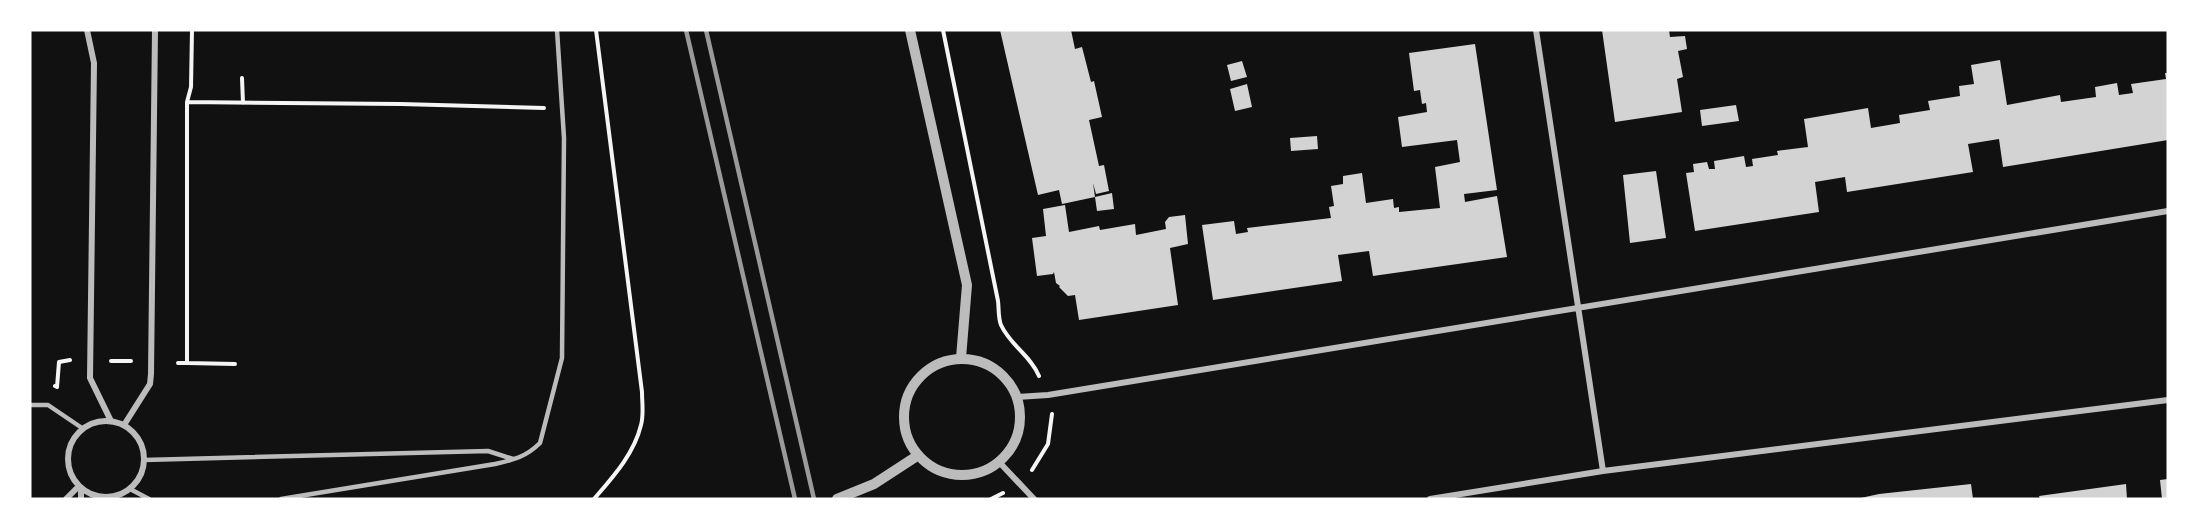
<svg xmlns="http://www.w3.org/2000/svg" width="2198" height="529" viewBox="0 0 2198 529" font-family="'Varela Round',sans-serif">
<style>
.building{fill:#d3d3d3}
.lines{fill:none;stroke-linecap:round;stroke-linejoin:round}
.path{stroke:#f5f5f5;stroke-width:4}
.service{stroke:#bcbcbc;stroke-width:4.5}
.minor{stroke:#bcbcbc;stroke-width:6}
.tertiary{stroke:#bcbcbc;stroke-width:10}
.rail{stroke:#9a9a9a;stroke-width:4.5}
</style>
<rect width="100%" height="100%" fill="#111"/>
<path class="building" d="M 1000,30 L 1071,30 L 1075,49 L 1082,47 L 1091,82 L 1094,81 L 1102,117 L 1089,120 L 1099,166 L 1104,165 L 1109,191 L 1096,194 L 1093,183 L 1095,197 L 1112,193 L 1114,209 L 1097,211 L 1095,197 L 1062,204 L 1059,190 L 1038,195 Z
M 1602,30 L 1669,30 L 1670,37 L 1685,36 L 1687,49 L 1678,51 L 1683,77 L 1677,79 L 1682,112 L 1615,122 Z
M 1475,44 L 1497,190 L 1464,194 L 1465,202 L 1497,196 L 1507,257 L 1373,276 L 1369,251 L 1338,255 L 1342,281 L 1213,300 L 1202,225 L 1234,221 L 1236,234 L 1248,232 L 1247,228 L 1331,218 L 1329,207 L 1334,206 L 1331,186 L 1343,184 L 1343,176 L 1362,173 L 1366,203 L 1393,199 L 1394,208 L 1399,207 L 1399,212 L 1440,208 L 1435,167 L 1460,162 L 1457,140 L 1402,147 L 1398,117 L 1427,112 L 1426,103 L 1422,104 L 1420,90 L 1414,91 L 1409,53 Z
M 2000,60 L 2007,105 L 2060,95 L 2061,102 L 2096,97 L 2095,87 L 2117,83 L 2119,95 L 2133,93 L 2131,84 L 2166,79 L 2165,73 L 2168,73 L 2168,140 L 2003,167 L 1999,139 L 1968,144 L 1973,172 L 1847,192 L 1845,177 L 1815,182 L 1819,212 L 1695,231 L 1686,173 L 1694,172 L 1693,164 L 1707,162 L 1709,169 L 1715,169 L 1714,161 L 1744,156 L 1746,167 L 1753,166 L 1752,159 L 1778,155 L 1777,151 L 1808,147 L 1804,119 L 1868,108 L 1871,128 L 1900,123 L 1899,115 L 1930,110 L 1928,101 L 1960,96 L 1959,86 L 1974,84 L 1971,65 Z
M 1242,61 L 1247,77 L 1231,81 L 1227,65 Z
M 1247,84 L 1252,107 L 1235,111 L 1230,89 Z
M 1736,105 L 1739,121 L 1702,126 L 1700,110 Z
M 1317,136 L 1318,149 L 1291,151 L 1290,138 Z
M 1656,171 L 1666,238 L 1630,243 L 1623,175 Z
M 1065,205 L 1069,232 L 1099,226 L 1100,230 L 1135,224 L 1136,235 L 1166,229 L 1165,222 L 1169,217 L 1185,215 L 1188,244 L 1170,248 L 1178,305 L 1079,320 L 1075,295 L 1068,296 L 1059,287 L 1060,286 L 1056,283 L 1054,272 L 1053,274 L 1037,276 L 1032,238 L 1046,236 L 1043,209 Z
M 2168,479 L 2168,499 L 2162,499 L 2160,480 Z
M 1971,484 L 1973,499 L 1856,499 L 1879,494 Z
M 2126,484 L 2127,499 L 2040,499 L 2039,496 Z"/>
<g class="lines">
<path class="path" d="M 943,30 L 998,301 C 999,308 998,318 1001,325 C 1010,345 1031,356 1039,376
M 242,78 L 243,103
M 187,102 L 401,104 L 544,108
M 111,361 L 131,361
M 178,363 L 187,363 L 187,102 L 191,87 L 192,30
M 187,363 L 235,364
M 55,386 L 57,387 L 59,362 L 70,360
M 1032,470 L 1048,444 L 1052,414
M 594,499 C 613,477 634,454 641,425 C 644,415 642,402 642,392 L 596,30
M 991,499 L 1003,493"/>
<path class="service" d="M 30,405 L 48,405 L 82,428
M 144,460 L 488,451 L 513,459
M 130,489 L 149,499
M 281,499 L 495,464 C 513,460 526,457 540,443 L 562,358 L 564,138 L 557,30"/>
<path class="minor" d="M 87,30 L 94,63 L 90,378 L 111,421
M 1536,30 L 1603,471
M 1017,397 L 1048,395 L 2168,211
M68 459a38 38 0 1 1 76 0a38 38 0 1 1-76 0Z
M 124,425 L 150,384 L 151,374 L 155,30
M 1000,463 L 1034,499
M 66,499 L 79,486
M 81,499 L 81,489
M 1430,499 L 1603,471 L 2168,400"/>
<path class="tertiary" d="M 910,30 L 967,285 L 961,358
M904 417a58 58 0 1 1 116 0a58 58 0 1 1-116 0Z
M 837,499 L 874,484 L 917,456"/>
<path class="rail" d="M 686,30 L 795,499
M 706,30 L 814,499"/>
</g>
<rect width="2198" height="529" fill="none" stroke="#ffffff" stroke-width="63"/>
</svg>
